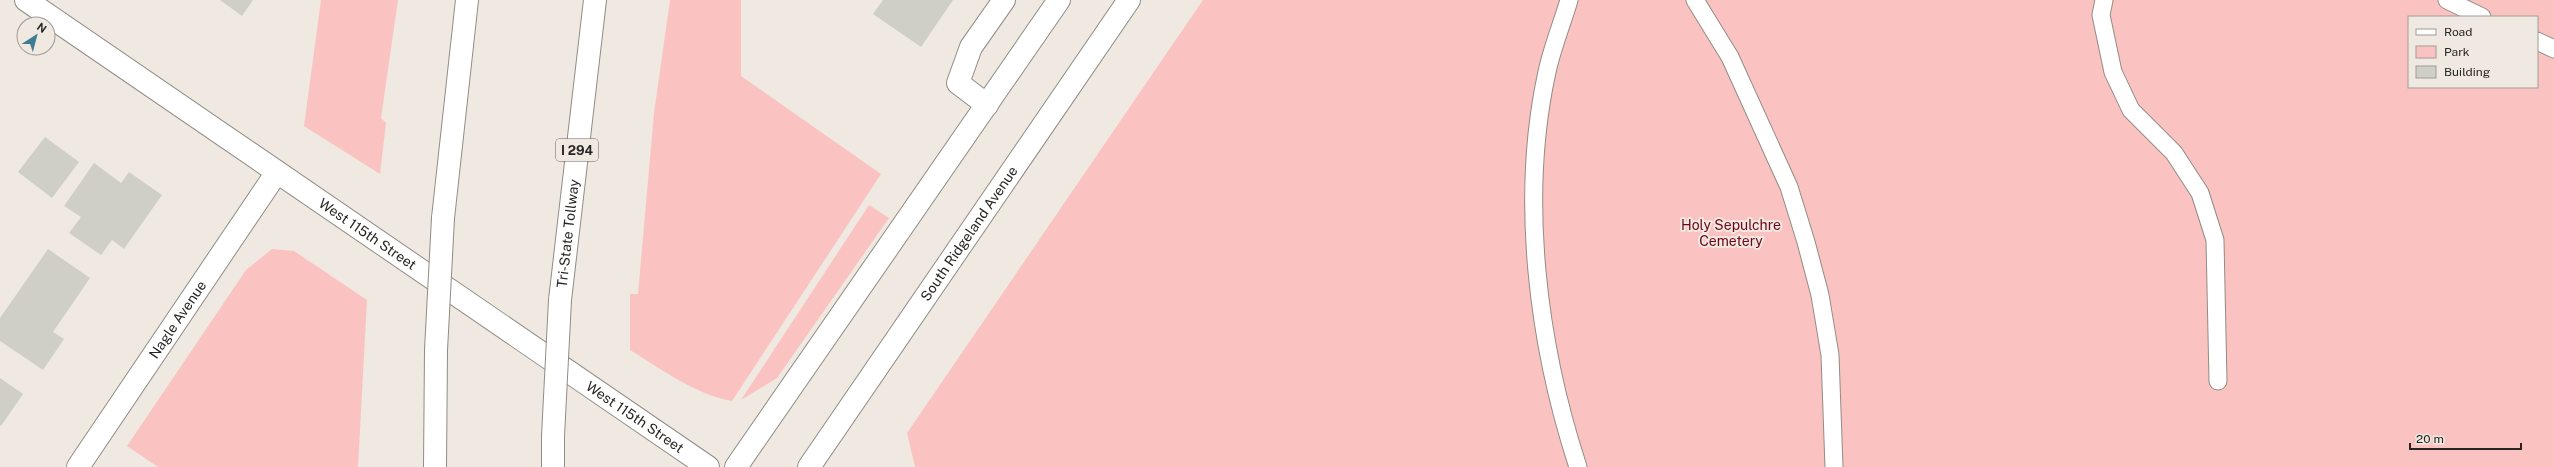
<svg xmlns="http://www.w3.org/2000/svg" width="2554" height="467" viewBox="0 0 2554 467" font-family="'Public Sans',sans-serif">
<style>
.green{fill:#fac3c1;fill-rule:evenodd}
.building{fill:#cfcfc6}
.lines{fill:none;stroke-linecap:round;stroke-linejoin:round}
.lane-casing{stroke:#918c84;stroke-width:19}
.street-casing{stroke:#918c84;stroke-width:24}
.secondary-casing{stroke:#918c84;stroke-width:24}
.highway-casing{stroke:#918c84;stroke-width:24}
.lane{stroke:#fff;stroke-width:17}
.street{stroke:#fff;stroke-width:22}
.secondary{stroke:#fff;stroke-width:22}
.highway{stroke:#fff;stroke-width:22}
.highway-bridge-casing{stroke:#918c84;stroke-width:24;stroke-linecap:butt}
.highway-bridge{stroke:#fff;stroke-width:22}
.labels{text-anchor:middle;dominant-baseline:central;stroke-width:4;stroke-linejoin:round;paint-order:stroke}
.shield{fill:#efe9e1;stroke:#63605b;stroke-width:1}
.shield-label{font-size:13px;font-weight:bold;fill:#272522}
.park-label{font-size:14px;fill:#700317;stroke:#efe9e1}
.street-label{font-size:14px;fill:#272522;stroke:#efe9e1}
</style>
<rect width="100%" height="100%" fill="#efe9e1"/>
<path class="green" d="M 321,0 L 398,0 L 381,118 L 386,123 L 380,174 L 304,126 Z
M 670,0 L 741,0 L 741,76 L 881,174 L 732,401 C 694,394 663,370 630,350 L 630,294 L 638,294 L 654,113 Z
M 1203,0 L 2554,0 L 2554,467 L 915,467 L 907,433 ZM 2409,17 L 2537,17 L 2537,87 L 2409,87 Z
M 869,205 L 889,218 L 777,378 L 741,400 Z
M 272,249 L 294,251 L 367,300 L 358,467 L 158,467 L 127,446 L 246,270 Z"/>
<path class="building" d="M 220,0 L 253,0 L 242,16 Z
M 883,0 L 953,0 L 921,47 L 873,14 Z
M 45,137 L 79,162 L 52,198 L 18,172 Z
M 94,163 L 121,183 L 129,172 L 162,195 L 124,249 L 112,240 L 101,255 L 69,233 L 81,217 L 64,206 Z
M 48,249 L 90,278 L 53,332 L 64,339 L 43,370 L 0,341 L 0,318 Z
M 0,378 L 23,394 L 1,426 L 0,425 Z"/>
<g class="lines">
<defs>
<path id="lane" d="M 1569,0 C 1562,24 1552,48 1547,72 C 1519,199 1538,345 1578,467
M 1695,0 L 1730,57 L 1789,187 L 1806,242 L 1820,295 L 1830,355 L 1834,467
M 2104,0 L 2101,15 L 2113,72 L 2131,110 L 2174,153 L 2200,193 L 2215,240 L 2218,381
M 2447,0 L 2482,17
M 2537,41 L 2554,49"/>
<g id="street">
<path d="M 987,105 L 958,83 L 971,47 L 1004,0"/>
<path id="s1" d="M 78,467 L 277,172"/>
</g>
<g id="secondary">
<path id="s2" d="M 26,0 L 708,467"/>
<path d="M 736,467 L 1059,0"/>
<path id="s3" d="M 809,467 L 1129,0"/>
</g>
<g id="highway">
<path d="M 443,218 L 467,0"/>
<path id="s4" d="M 560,300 L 595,0"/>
<path d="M 553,436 L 553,467"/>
<path d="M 435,467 L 436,350"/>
</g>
</defs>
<use href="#lane" class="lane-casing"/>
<use href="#street" class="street-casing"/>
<use href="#secondary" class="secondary-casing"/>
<use href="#highway" class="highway-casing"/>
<use href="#lane" class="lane"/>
<use href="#street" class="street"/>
<use href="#secondary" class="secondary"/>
<use href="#highway" class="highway"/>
<defs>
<path id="highway-bridge" d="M 436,350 L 443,218
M 553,436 L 560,300"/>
</defs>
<use href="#highway-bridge" class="highway-bridge-casing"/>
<use href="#highway-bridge" class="highway-bridge"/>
</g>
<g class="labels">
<rect class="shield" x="556" y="139" width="42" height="22" rx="3"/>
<g class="shield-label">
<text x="577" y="150">I 294</text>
</g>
<g class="park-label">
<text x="1731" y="225">Holy Sepulchre<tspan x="1731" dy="16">Cemetery</tspan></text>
</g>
<g class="street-label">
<text stroke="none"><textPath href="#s4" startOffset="67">Tri-State Tollway</textPath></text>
<text stroke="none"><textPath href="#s3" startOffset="283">South Ridgeland Avenue</textPath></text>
<text stroke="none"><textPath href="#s2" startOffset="414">West 115th Street</textPath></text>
<text stroke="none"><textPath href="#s1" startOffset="178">Nagle Avenue</textPath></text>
<text stroke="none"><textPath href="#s2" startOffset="738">West 115th Street</textPath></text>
</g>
</g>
<rect x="2408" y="16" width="130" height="72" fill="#efe9e1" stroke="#9f9b95"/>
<rect x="2416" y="29" width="20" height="6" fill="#ffffff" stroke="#9f9b95"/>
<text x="2444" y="36" font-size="12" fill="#272522">Road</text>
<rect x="2416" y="46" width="20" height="12" fill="#fac3c1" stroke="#9f9b95"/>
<text x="2444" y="56" font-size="12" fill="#272522">Park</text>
<rect x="2416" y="66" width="20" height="12" fill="#cfcfc6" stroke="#9f9b95"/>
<text x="2444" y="76" font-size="12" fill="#272522">Building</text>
<g transform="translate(36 36) rotate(36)"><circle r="19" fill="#efe9e1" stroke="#9f9b95"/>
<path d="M0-3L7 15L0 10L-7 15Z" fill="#407d93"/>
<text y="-6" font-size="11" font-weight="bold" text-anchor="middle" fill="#272522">N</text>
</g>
<path d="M2410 443v6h111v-6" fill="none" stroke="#272522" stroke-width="2"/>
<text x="2416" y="443" font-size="12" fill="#272522" stroke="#efe9e1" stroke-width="3" paint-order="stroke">20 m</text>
</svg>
